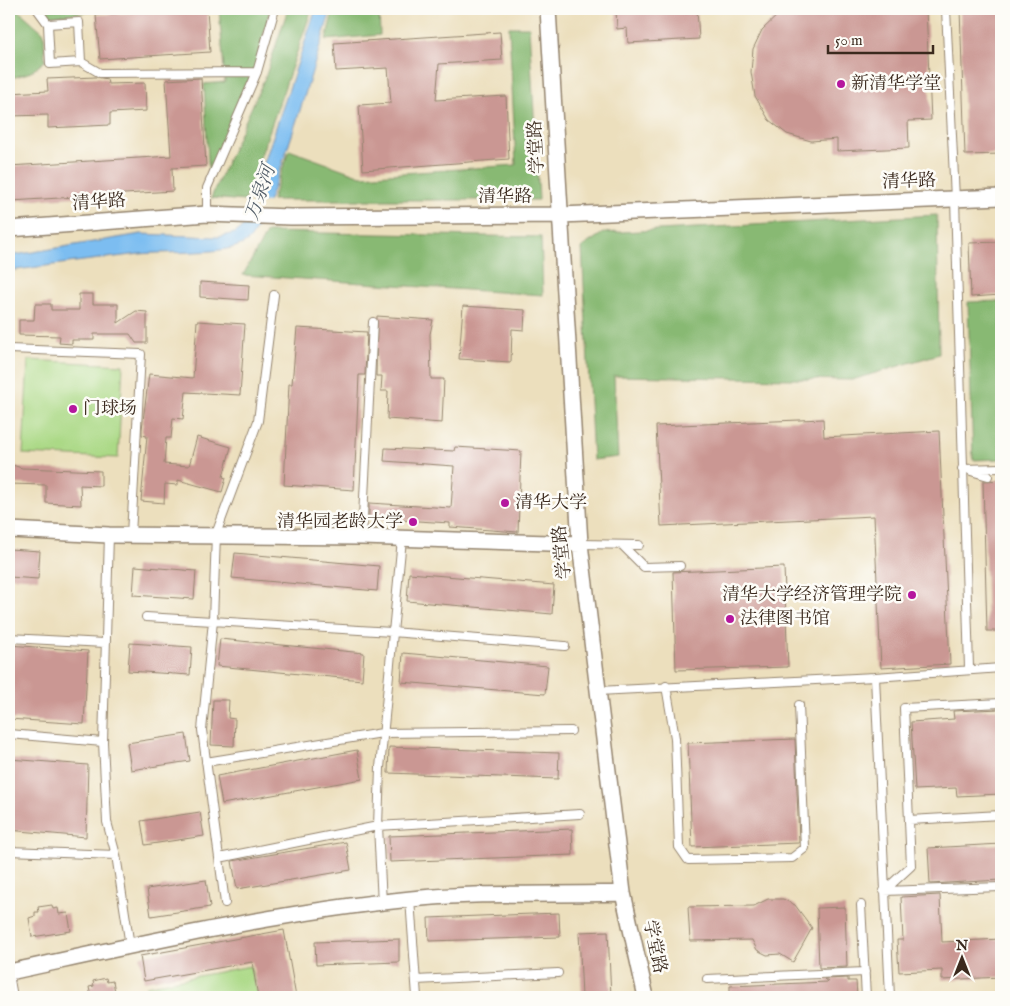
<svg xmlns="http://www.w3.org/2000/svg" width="1010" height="1006" viewBox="0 0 1010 1006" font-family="'IM FELL English','Noto Serif SC',serif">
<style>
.green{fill:#abd986;stroke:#738252}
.forest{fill:#88b973;stroke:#627248}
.water{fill:#7cbdf1;stroke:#5c7488}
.pier{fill:#ecdfbd}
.building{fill:#ca9793}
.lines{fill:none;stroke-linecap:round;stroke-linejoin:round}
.lane-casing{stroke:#94846e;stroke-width:10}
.street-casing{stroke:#94846e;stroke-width:18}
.lane{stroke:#fff;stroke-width:8}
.street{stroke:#fff;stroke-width:15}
.poi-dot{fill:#b5179e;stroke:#fdfcf7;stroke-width:2}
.labels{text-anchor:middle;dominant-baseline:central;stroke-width:5;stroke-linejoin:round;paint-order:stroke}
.poi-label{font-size:18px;fill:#3b2a1e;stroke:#fdfcf7;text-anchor:start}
.street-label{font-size:18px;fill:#3b2a1e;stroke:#fdfcf7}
.water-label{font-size:19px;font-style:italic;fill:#525d68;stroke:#fdfcf7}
</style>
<rect width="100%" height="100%" fill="#fdfcf7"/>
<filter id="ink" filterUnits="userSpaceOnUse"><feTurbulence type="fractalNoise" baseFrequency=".02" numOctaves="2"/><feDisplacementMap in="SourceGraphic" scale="10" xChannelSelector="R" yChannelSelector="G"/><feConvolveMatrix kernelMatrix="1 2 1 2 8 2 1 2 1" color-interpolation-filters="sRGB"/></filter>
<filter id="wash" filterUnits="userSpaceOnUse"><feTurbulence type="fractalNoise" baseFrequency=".0096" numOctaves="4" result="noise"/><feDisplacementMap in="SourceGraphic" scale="20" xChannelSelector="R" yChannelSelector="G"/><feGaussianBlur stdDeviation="1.12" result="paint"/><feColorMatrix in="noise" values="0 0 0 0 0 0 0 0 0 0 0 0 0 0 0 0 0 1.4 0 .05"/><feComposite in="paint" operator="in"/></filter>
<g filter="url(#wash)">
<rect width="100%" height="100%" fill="#ecdfbd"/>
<path class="green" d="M 28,360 L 123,365 L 118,458 L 23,454 Z
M 250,966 L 258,997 L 148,997 L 146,986 Z"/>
<path class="forest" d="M 9,9 L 17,9 L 44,33 L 45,61 L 31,72 L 9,79 Z
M 43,9 L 119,9 L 50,16 Z
M 219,9 L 270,9 L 256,65 L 209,180 L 204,84 L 225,82 Z
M 288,9 L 312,9 L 245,201 L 211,198 L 266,75 Z
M 329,9 L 379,9 L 380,35 L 326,40 L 333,11 Z
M 509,27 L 529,27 L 539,200 L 272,200 L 289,150 L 361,176 L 516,165 Z
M 937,215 L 939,354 L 852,380 L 614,376 L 618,457 L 593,460 L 582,247 L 603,233 Z
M 267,232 L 541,237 L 543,295 L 243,275 Z
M 1001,301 L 1001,459 L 973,460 L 968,302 Z"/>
<path class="water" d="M 316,9 L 323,9 L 330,14 C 318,50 268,225 248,241 C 229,256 166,251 140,254 C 96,259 53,265 9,271 L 9,256 L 141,234 L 218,237 L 235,233 L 242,228 Z"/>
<path class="pier" d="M 248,201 L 270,202 L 261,226 L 240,225 Z"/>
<g id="blocks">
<path class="building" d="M 183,9 L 207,9 L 210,52 L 100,59 L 96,15 Z
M 616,9 L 697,9 L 699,39 L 628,43 L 627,28 L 617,29 Z
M 788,9 L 926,9 L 931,120 L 908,121 L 909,148 L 837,151 L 837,139 L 811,141 L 787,134 L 769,120 L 755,96 L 751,72 L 753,49 L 762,30 L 781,12 Z
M 960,9 L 1001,9 L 1001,154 L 965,155 Z
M 500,32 L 502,60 L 439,64 L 436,100 L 506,96 L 509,159 L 363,170 L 359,105 L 391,103 L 388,68 L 336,71 L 334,43 Z
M 96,77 L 107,79 L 108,84 L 145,83 L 146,111 L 110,113 L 110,125 L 48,128 L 48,115 L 9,116 L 9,93 L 48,91 L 47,79 Z
M 201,78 L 206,166 L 172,168 L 173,191 L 11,201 L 9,166 L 171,156 L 166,80 Z
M 1001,242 L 1001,295 L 971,297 L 969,243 Z
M 200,282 L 249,285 L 248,300 L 200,297 Z
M 79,294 L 93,294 L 93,304 L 118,304 L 118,323 L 136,311 L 147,312 L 147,343 L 136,343 L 130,334 L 94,334 L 94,340 L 72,340 L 72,344 L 59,343 L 60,336 L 19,335 L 19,320 L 34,320 L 35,304 L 51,304 L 51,310 L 79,310 Z
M 463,306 L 525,310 L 524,330 L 512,329 L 511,362 L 459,359 Z
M 377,316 L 433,320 L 430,334 L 431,379 L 444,379 L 442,423 L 387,419 L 388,391 L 381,391 L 382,376 L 376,376 Z
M 197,321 L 245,324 L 240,395 L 186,392 L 183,419 L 173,418 L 171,438 L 166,438 L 164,464 L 189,466 L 197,437 L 231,447 L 223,477 L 226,478 L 222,492 L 178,480 L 178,485 L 165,484 L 164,503 L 141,501 L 147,436 L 142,435 L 142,429 L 149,374 L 193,378 Z
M 297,328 L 367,332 L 365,375 L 359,375 L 354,490 L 284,485 L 289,384 L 292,384 Z
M 823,419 L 824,437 L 939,431 L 950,664 L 881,668 L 874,516 L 661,526 L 656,426 Z
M 455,447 L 521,451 L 518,532 L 450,527 L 450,523 L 369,518 L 369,503 L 451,508 L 454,466 L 384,461 L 385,448 L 454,451 Z
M 9,464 L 22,468 L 101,471 L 101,486 L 80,485 L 81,505 L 46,503 L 46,485 L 9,484 Z
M 1001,480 L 1001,631 L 987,631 L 983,481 Z
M 9,549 L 40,551 L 38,579 L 9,577 Z
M 235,553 L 379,566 L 377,591 L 232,578 Z
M 135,566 L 196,571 L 194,599 L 133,595 Z
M 784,567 L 788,667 L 676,670 L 673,572 Z
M 409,573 L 554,585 L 552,614 L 407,601 Z
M 220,639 L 364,653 L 362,680 L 217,666 Z
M 130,643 L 192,647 L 190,675 L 128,671 Z
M 9,645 L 88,651 L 84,724 L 9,719 Z
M 403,653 L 548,666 L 545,694 L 401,682 Z
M 213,700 L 229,700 L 228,718 L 235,719 L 234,746 L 211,745 Z
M 1001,709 L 1001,794 L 957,796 L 956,788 L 915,790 L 911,722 L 954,719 L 953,711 Z
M 186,734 L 190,761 L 131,770 L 127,743 Z
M 795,739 L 799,843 L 692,847 L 688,743 Z
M 389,747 L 559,753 L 558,779 L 388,773 Z
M 357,750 L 362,779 L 222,804 L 217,776 Z
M 9,759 L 88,765 L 86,837 L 9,830 Z
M 200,812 L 204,836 L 145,845 L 141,821 Z
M 572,829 L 573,855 L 390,862 L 389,836 Z
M 346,842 L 351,870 L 237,889 L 232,861 Z
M 1001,844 L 1001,880 L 930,884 L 928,848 Z
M 206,880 L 210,907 L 151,916 L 147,889 Z
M 940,895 L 942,942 L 1001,939 L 1001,977 L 942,980 L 942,970 L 899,972 L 897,940 L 903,940 L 901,897 Z
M 768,899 L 783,899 L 795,905 L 812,928 L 793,962 L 780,954 L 767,955 L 757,950 L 752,940 L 690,941 L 688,907 L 754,906 Z
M 52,905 L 53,909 L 58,908 L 59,914 L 68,913 L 71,931 L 32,937 L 29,918 L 35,916 L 35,912 L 39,912 L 38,907 Z
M 845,907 L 847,967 L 819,968 L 817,908 Z
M 559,913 L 560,937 L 429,941 L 428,918 Z
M 284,930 L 296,997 L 258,997 L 252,962 L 144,981 L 140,956 Z
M 608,931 L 611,997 L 582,997 L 579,932 Z
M 399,939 L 399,962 L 316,965 L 315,942 Z
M 106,978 L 107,982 L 113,981 L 116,997 L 91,997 L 89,987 L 94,986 L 93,981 Z
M 848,978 L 848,981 L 856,981 L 857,997 L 730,997 L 730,986 L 828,982 L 824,979 Z"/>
</g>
</g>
<g filter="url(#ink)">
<use href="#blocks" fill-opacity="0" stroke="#94846e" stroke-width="1"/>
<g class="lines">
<defs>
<path id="lane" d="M 37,9 L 48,24 L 50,64 L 81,62 L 100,73 L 257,72
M 946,9 L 955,199 L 969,668
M 48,24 L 79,22 L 81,62
M 207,214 L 207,188 L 257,72 L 275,9
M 9,349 L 141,354 L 131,535
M 962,469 L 1001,468
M 971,471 L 988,476
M 109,535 L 103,742 L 107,822 L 116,855 L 130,946
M 362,537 L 373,322
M 580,544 L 639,545
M 622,545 L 644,567 L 680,566
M 146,617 L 392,632 L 565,646
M 9,638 L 105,643
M 666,686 L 675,738 L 679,847 L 688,860 L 792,858 L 805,848 L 799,705
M 598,691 L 875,677
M 9,734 L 103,742
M 206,762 L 382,733 L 571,731
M 909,820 L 1001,815
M 9,851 L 116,855
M 219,858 L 378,826 L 580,814
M 884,891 L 911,866 L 904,708 L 1001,703
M 884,891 L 1001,887
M 410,899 L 417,997
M 225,903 L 202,730 L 213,621 L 216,534 L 258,421 L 274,295
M 382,903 L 378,826 L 380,768 L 402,539
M 861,905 L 866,997
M 9,974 L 13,997
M 707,979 L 865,972
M 416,980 L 558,973
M 890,997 L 875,677 L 1001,668"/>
<path id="street" d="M 548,9 L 580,544 L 623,893 L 646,997
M 9,229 L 207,214 L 291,217 L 560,215 L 1001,197
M 9,530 L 109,535 L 362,537 L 580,544
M 9,972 C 140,944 277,912 411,899 C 481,892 552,895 623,893"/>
</defs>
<use href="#lane" class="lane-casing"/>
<use href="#street" class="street-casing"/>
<use href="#lane" class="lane"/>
<use href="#street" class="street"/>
</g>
</g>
<g class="poi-dot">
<circle cx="841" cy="84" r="5"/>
<circle cx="73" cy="409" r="5"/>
<circle cx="505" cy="503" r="5"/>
<circle cx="413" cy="522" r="5"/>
<circle cx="912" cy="595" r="5"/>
<circle cx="730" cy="619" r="5"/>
</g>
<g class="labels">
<g class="poi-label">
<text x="851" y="84">新清华学堂</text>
<text x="83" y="409">门球场</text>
<text x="515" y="503">清华大学</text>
<text x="403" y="522" text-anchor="end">清华园老龄大学</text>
<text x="902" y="595" text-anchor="end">清华大学经济管理学院</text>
<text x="740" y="619">法律图书馆</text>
</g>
<g class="street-label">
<text transform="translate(537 147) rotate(-93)">学堂路</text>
<text transform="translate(909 182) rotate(-2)">清华路</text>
<text x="505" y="197">清华路</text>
<text transform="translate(99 203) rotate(-4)">清华路</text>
<text transform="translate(563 552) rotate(-96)">学堂路</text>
<text transform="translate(654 947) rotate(78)">学堂路</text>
</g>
<g class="water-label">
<text transform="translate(261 193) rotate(-71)">万泉河</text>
</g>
</g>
<rect width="1010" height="1006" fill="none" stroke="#fdfcf7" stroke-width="30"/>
<g transform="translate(962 958)" stroke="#fdfcf7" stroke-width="4" paint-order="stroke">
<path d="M0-4L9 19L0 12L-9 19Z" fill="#3b2a1e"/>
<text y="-8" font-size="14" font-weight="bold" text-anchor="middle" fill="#3b2a1e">N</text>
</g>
<path d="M828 45v8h105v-8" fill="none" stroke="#3b2a1e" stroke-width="2.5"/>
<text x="835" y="45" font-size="15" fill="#3b2a1e" stroke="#fdfcf7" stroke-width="4" paint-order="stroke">50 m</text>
</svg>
